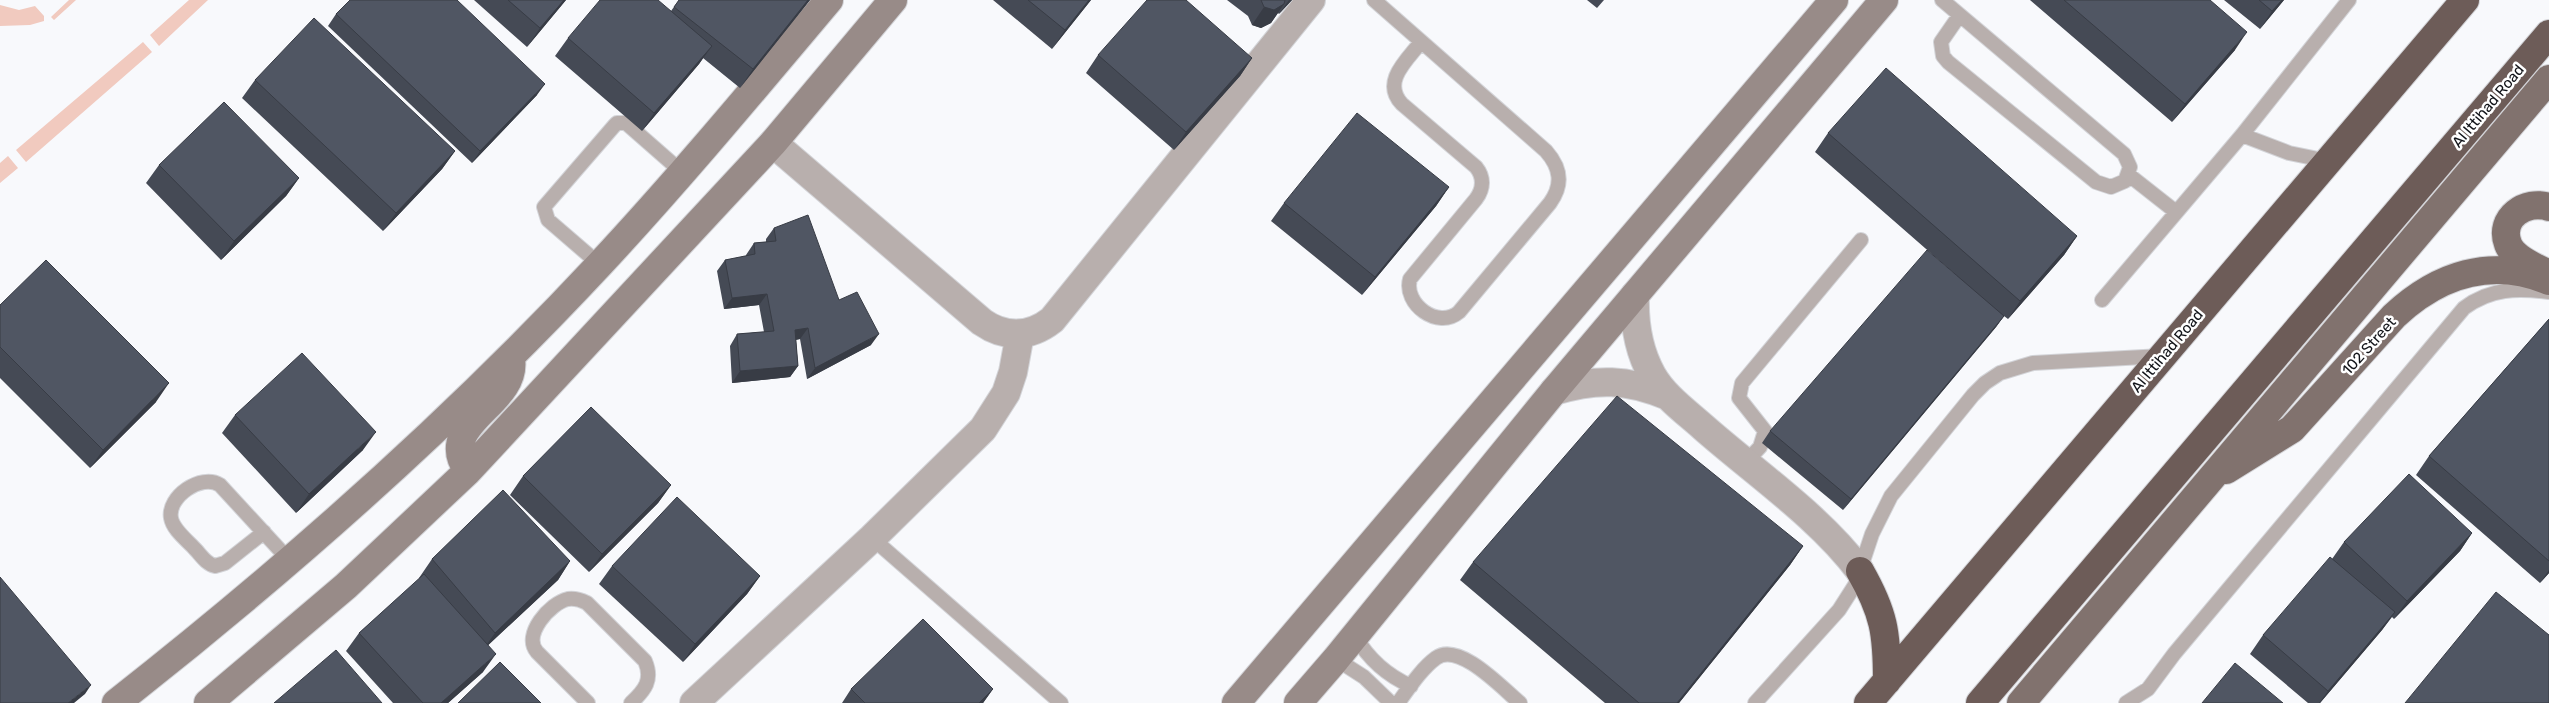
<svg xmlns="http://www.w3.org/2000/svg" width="2549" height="703" viewBox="0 0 2549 703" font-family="Rubik,sans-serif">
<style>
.green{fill:#f1cabf}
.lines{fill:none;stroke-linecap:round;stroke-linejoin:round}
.lane-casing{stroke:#d3d4d8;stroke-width:16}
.street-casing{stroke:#d3d4d8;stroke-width:30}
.secondary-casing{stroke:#d3d4d8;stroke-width:30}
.primary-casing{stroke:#d3d4d8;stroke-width:30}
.highway-casing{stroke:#d3d4d8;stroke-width:30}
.lane{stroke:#b8afad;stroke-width:14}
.street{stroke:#b8afad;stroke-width:28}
.secondary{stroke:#988b88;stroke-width:28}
.primary{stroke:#81726e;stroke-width:28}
.highway{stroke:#6d5c58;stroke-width:28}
.wall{fill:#454a55}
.shaded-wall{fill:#383c45}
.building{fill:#505663;stroke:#383c45}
.labels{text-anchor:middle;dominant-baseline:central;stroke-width:5;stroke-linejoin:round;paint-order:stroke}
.street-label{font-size:15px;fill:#111318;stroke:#fff}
</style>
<rect width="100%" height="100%" fill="#f8f9fc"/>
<path class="green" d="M 69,0 L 76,0 L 54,20 L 51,17 Z
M 189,0 L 208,0 L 159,46 L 150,35 Z
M 0,5 L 19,10 L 35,6 L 44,16 L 44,21 L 30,25 L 0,26 Z
M 143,42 L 152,52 L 26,162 L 16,150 Z
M 8,156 L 18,168 L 0,183 L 0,163 Z"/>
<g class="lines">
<defs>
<path id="lane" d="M 1374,0 L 1546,151 C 1561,168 1563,185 1550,203 L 1459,312 C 1438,330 1403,304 1410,279 L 1476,199 C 1484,188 1484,177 1476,167 L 1402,104 C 1381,82 1407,60 1421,42
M 1942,0 L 2124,154 L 2130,167 L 2125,181 L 2111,187 L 2096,182 L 1948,62 L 1943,56 L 1941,42 L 1959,16
M 2242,135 L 2289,153 L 2328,161
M 2129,175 L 2176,212
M 599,264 L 548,220 L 544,207 L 614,126 L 617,123 L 626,123 L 683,173
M 2102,300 L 2242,135 L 2349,0
M 1744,464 L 1760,447 L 1765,431 L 1739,398 L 1742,383 L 1861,240
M 264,532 L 225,563 L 215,566 C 206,564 201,555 195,549 C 187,540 173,530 171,518 C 167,497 201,473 220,485 L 290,561
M 872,538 L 1061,703
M 1355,636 C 1368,658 1388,676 1411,686
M 1336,659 L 1364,677 L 1391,703
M 588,703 L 537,652 C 522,635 550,603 568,599 C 575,598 581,600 587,603 L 645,661 C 653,680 645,690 631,703
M 1398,703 C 1409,688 1421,669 1436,658 C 1459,641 1503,689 1520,703
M 1755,703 L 1839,610 L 1855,585 L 1872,534 L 1891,496 L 1973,395 L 1985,383 L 2000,373 L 2033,363 L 2162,356
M 2126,703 L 2148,689 L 2174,654 L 2464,308 C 2491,288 2517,288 2549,292"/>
<path id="street" d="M 773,143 L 982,322 C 1005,338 1029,338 1052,320 L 1311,0
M 1635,295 C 1634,323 1638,350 1652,375 C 1664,396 1685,411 1703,427 C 1754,472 1820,517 1860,571
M 1554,391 C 1597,378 1627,379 1668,396
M 694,703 L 872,538 L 983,429 L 1006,393 L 1013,372 L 1020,334"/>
<path id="secondary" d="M 468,471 C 434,423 518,405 511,359
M 116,703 C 288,568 452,423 601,263 C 680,178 754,89 829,0
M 208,703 L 346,586 L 468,471 L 773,143 L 893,0
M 1236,703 L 1834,0
M 1298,703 L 1336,659 L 1554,391 L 1884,0"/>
<path id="primary" d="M 2545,272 C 2533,266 2513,258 2508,244 C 2498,218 2526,199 2549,207
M 2226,470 L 2292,429 L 2394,316 C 2438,275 2491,257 2549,281
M 2021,703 L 2549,79"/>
<path id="highway" d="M 1860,571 C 1884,613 1887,633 1887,681
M 1868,703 L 2465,0
M 1980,703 L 2549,34"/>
</defs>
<use href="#lane" class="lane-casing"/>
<use href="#street" class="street-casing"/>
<use href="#secondary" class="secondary-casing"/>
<use href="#primary" class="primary-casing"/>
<use href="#highway" class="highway-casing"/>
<use href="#lane" class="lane"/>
<use href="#street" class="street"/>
<use href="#secondary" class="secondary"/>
<use href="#primary" class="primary"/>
<use href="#highway" class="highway"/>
</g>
<path class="wall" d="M 474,0 L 566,0 L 527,47 Z
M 679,0 L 810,0 L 740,88 L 703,58 L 699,64 L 642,131 L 555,56 L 568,38 L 671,11 Z
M 993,0 L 1091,0 L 1052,49 Z
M 1227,0 L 1292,0 L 1279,14 L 1278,13 L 1271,23 L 1261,28 L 1252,25 L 1248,16 Z
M 1587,0 L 1604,0 L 1597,8 Z
M 2030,0 L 2210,0 L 2235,50 L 2172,122 Z
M 2224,0 L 2284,0 L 2260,29 Z
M 336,14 L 537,95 L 472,163 L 328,26 Z
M 1098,55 L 1252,58 L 1240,76 L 1174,150 L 1086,73 Z
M 255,80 L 455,151 L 442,169 L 383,231 L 242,98 Z
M 1828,133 L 2077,236 L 2064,255 L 2008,319 L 2004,316 L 1996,327 L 1843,510 L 1762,443 L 1770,431 L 1957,276 L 1815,152 Z
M 159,165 L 299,178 L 286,196 L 221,260 L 146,183 Z
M 1449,187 L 1436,206 L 1362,295 L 1271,221 L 1284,203 Z
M 774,228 L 839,300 L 871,345 L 807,379 L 800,339 L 796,340 L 798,366 L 790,377 L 732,383 L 730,346 L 737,334 L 764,332 L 759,305 L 724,309 L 717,271 L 725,260 L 746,256 L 746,255 L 754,243 L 766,242 L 766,239 Z
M 0,305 L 156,402 L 90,468 L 0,378 Z
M 2549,319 L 2549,573 L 2540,583 L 2416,475 L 2429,456 Z
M 235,415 L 363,450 L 296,513 L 222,433 Z
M 523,476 L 671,485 L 658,503 L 589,572 L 510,495 Z
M 2472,533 L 2460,551 L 2394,619 L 2392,617 L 2382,630 L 2320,703 L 2308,703 L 2250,654 L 2263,635 L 2332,559 L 2344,542 Z
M 1803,546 L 1790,565 L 1679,703 L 1605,703 L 1460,580 L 1473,562 Z
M 432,559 L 570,561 L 558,580 L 488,645 L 483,672 L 448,703 L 393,703 L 346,651 L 359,633 L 420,579 L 419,578 Z
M 612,566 L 760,576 L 747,594 L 683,662 L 599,584 Z
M 851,689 L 993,689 L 983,703 L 842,703 Z"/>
<path class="shaded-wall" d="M 564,0 L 566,0 L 527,47 L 540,28 Z
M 808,0 L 810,0 L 740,88 L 753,69 Z
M 1089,0 L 1091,0 L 1052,49 L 1065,30 Z
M 1289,0 L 1292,0 L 1279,14 Z
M 2282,0 L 2284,0 L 2260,29 L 2272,11 Z
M 1284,4 L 1271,23 L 1261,28 L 1252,25 L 1264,7 Z
M 2247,32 L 2235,50 L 2172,122 L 2185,104 Z
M 712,46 L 699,64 L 642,131 L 654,113 Z
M 1252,58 L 1240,76 L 1174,150 L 1186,132 Z
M 545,84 L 537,95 L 472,163 L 480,151 Z
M 455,151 L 442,169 L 383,231 L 396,213 Z
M 299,178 L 286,196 L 221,260 L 234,241 Z
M 1449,187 L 1436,206 L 1362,295 L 1375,277 Z
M 2077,236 L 2064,255 L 2008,319 L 2020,301 Z
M 767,294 L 759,305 L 724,309 L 732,298 Z
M 2004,316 L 1996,327 L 1843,510 L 1851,499 Z
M 808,328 L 800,339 L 787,341 L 795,330 Z
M 879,334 L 871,345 L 807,379 L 815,368 Z
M 798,366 L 790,377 L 732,383 L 740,371 Z
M 169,383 L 156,402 L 90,468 L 103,450 Z
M 376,432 L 363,450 L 296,513 L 309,494 Z
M 671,485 L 658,503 L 589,572 L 602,554 Z
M 2472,533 L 2460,551 L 2394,619 L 2407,601 Z
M 1803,546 L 1790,565 L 1679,703 L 1677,703 Z
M 570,561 L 558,580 L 482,651 L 495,633 Z
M 2549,570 L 2549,573 L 2540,583 Z
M 760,576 L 747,594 L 683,662 L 695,644 Z
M 2395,612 L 2382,630 L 2320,703 L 2319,703 L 2328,691 Z
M 496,654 L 483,672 L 448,703 L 441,703 Z
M 91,685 L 85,694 L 74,703 L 68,703 Z
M 993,689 L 983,703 L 979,703 Z"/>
<path class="building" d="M 350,0 L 457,0 L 545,84 L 480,151 L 336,14 Z
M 508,0 L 564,0 L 540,28 Z
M 600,0 L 658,0 L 712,46 L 654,113 L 568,38 Z
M 679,0 L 808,0 L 753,69 L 674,7 Z
M 1028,0 L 1089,0 L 1065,30 Z
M 1147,0 L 1186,0 L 1252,58 L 1186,132 L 1098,55 Z
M 1261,0 L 1285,0 L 1284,4 L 1274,10 L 1264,7 Z
M 2064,0 L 2210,0 L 2247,32 L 2185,104 Z
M 2259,0 L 2282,0 L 2272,11 Z
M 314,18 L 455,151 L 396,213 L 255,80 Z
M 1886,68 L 2077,236 L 2020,301 L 1828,133 Z
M 224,102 L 299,178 L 234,241 L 159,165 Z
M 1357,113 L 1449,187 L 1375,277 L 1284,203 Z
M 808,215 L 839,300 L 857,292 L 879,334 L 815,368 L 808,328 L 795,330 L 798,366 L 740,371 L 737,334 L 774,331 L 767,294 L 732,298 L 725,260 L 755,254 L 754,243 L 776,241 L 774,228 Z
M 1927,250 L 2004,316 L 1851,499 L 1770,431 Z
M 46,260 L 169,383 L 103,450 L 0,347 L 0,305 Z
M 2549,319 L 2549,561 L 2429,456 Z
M 302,353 L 376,432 L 309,494 L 235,415 Z
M 1617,396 L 1803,546 L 1677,703 L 1639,703 L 1473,562 Z
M 591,407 L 671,485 L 602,554 L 523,476 Z
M 2409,474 L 2472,533 L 2407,601 L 2344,542 Z
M 503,490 L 570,561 L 495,633 L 432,559 Z
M 677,497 L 760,576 L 695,644 L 612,566 Z
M 2330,557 L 2395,612 L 2328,691 L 2263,635 Z
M 424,574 L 496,654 L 441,703 L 423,703 L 359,633 Z
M 0,577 L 91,685 L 68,703 L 0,703 Z
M 2496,592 L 2549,635 L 2549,703 L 2405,703 Z
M 923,619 L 993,689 L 979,703 L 865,703 L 851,689 Z
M 336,650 L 382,703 L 274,703 Z
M 500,662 L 541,703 L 458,703 Z
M 2235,663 L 2283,703 L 2202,703 Z"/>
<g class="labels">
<g class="street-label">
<text transform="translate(2488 106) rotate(-50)">Al Ittihad Road</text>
<text transform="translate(2369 346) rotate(-48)">102 Street</text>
<text transform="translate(2167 351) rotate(-50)">Al Ittihad Road</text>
</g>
</g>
</svg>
